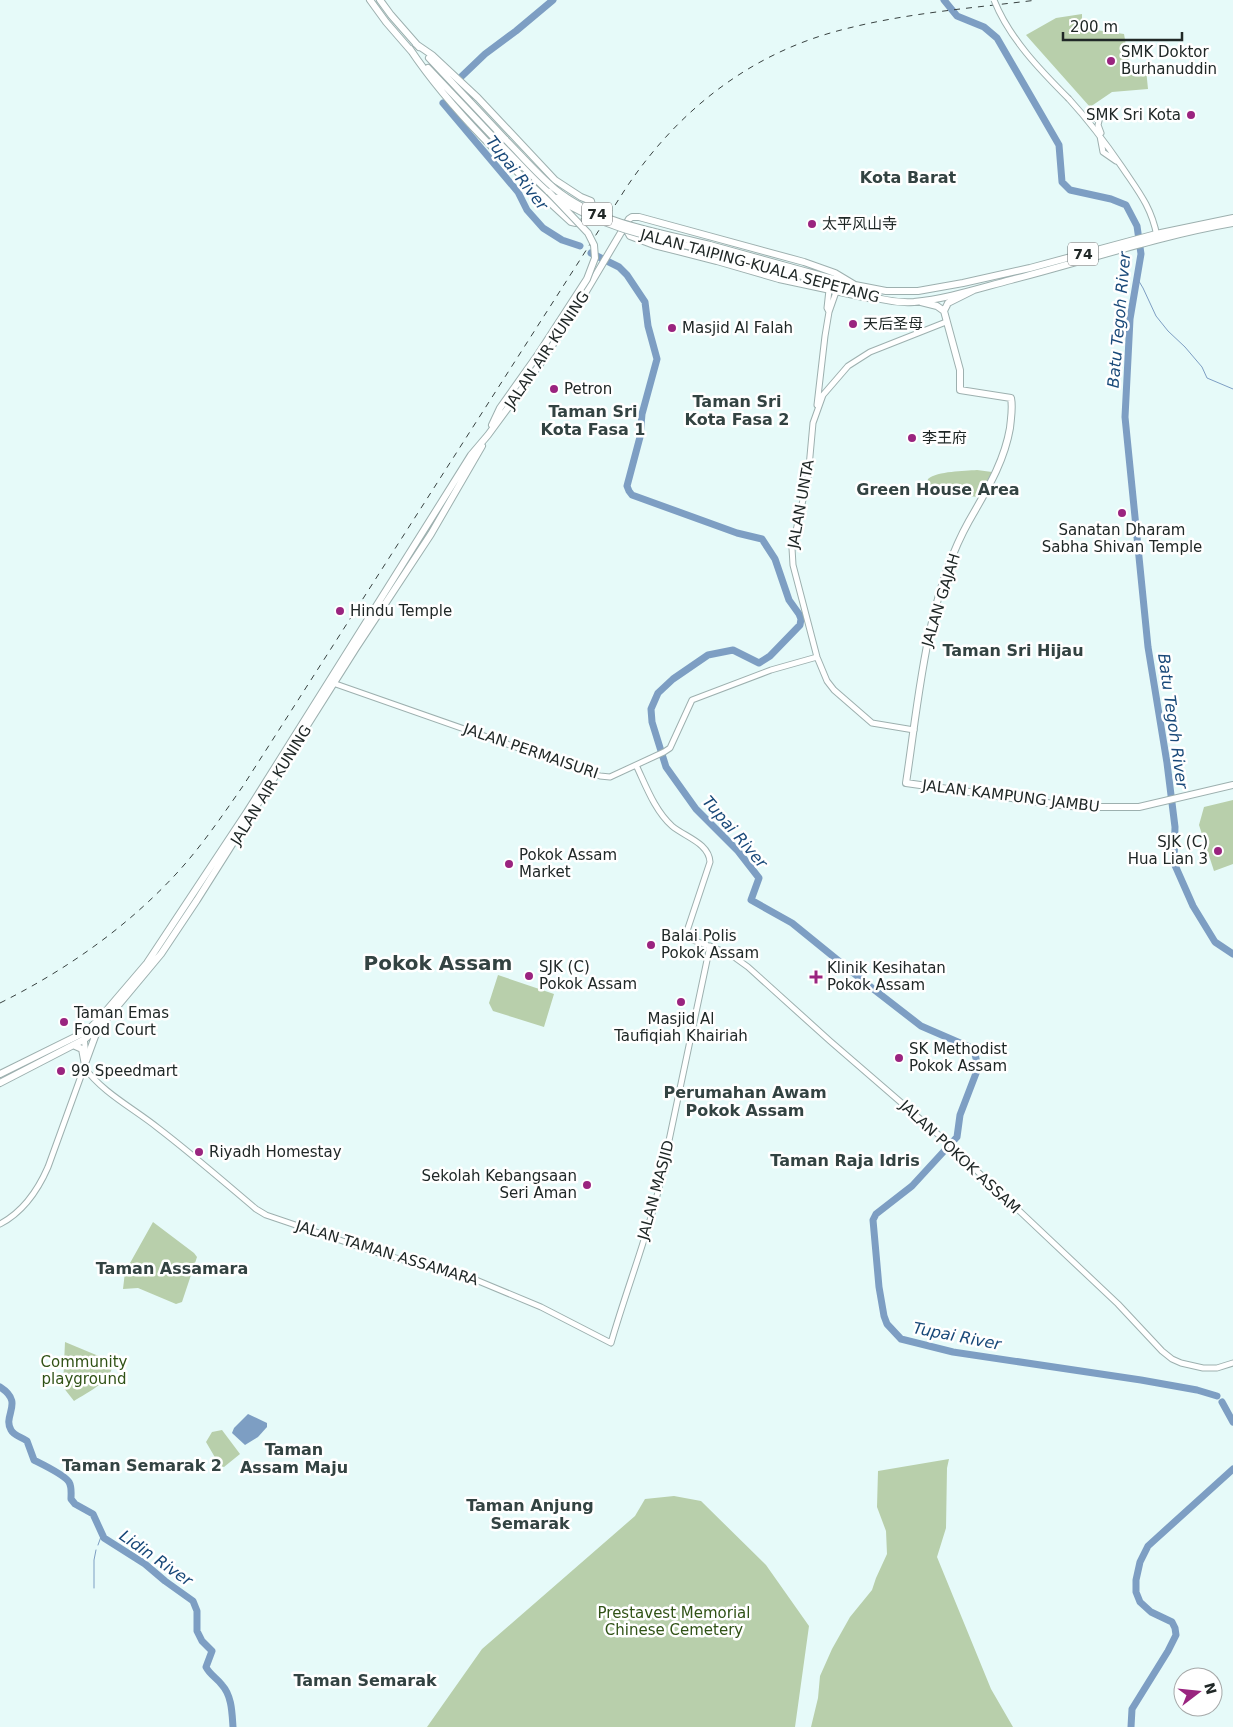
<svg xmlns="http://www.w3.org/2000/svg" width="1233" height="1727" viewBox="0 0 1233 1727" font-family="'DejaVu Sans','Noto Sans SC',sans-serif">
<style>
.green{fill:#b8cfab}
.water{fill:#7d9ec3}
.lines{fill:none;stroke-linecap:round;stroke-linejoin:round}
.stream{stroke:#7d9ec3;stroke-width:1}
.river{stroke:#7d9ec3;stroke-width:7}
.minor-casing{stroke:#9db0af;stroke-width:7}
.major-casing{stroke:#9db0af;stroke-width:8}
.minor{stroke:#fff;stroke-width:5}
.major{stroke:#fff;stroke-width:6}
.rail{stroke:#384140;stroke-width:1;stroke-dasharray:6 6;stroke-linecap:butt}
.minor-bridge-casing{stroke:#9db0af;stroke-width:7;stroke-linecap:butt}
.major-bridge-casing{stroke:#9db0af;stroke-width:8;stroke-linecap:butt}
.minor-bridge{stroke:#fff;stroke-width:5}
.major-bridge{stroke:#fff;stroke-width:6}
.poi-dot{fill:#9a247f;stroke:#fff;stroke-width:2}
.labels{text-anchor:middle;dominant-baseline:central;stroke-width:5;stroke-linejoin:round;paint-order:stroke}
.shield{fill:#fff;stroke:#636868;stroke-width:1}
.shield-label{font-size:14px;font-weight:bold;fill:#202827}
.poi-label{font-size:15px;fill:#202827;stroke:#fff;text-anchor:start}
.street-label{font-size:15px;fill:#202827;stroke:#fff}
.park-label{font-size:15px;fill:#305216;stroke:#fff}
.water-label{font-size:16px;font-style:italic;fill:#194979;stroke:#fff}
.neighbourhood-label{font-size:16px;font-weight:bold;fill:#334342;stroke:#fff}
.district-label{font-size:20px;font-weight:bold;fill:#334342;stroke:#fff}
</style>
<rect width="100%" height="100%" fill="#e6faf9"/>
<path class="green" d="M 1082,14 L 1082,28 L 1124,34 L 1130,68 L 1146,69 L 1148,89 L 1112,92 L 1090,107 L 1026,35 L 1056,18 Z
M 977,470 L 992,472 L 978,497 L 925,491 L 928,479 C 938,471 964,471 977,470 Z
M 1233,800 L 1233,864 L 1214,871 L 1199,825 L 1204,807 Z
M 498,975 L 554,994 L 544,1027 L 493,1011 L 489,1003 Z
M 153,1222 L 194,1253 L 197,1257 L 182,1302 L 176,1304 L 138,1288 L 123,1289 L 125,1272 Z
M 65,1342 L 113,1362 C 113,1381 88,1392 74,1401 L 63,1387 Z
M 222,1430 L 240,1454 L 224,1467 L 220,1466 L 206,1442 L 212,1432 Z
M 949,1459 L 947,1468 L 946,1528 L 937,1557 L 991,1689 L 1013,1727 L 811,1727 L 818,1698 L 820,1676 L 832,1649 L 850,1617 L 872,1590 L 876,1578 L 887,1554 L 886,1531 L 877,1507 L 878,1471 Z
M 674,1496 L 701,1501 L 766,1565 L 809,1626 L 795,1727 L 427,1727 L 482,1649 L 635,1516 L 645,1499 Z"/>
<path class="water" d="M 248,1414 L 267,1423 L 267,1427 L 258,1437 L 245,1445 L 232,1433 L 234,1428 Z"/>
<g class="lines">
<path class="stream" d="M 1137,278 L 1143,288 L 1156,316 L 1168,331 L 1185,347 L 1202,367 L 1207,378 L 1233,389
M 98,1545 L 102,1534
M 94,1588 L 94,1560 L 96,1550"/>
<path class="river" d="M 944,0 L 957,16 L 984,27 L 997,38 L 1059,145 L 1062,182 L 1070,190 L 1111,199 L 1126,205 L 1137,226 L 1141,254 L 1130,319 L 1125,417 L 1148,647 L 1167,763 L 1175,827 L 1174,863 L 1193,906 L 1215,942 L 1233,954
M 462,76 L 485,54 L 516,31 L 553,0
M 443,103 L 518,192 L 527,210 L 543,228 L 562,240 L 580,246
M 591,253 L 619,267 L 627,275 L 645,302 L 648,326 L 657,359 L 642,414 L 640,437 L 627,486 L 629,491 L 632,495 L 737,533 L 762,539 L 775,559 L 789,600 L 799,614 L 801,619 L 800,625 L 770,656 L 759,663 L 733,650 L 708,655 L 673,679 L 658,693 L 651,709 L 652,722 L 666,767 L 696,809 L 738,851 L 759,878 L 751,900 L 792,923 L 872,988 L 921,1026 L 974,1049 L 978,1068 L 960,1115 L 957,1137 L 912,1186 L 876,1214 L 873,1220 L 879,1287 L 884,1316 L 887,1324 L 901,1339 L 953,1352 L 1141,1380 L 1197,1390 L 1217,1396
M 0,1387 C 25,1403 2,1415 11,1430 C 14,1436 22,1437 27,1441 L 34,1460 C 42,1464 65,1475 69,1482 C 72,1487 71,1493 71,1499 L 75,1504 L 93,1514 L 104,1538 L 145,1564 L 165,1581 L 193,1601 L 197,1611 L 197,1631 L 202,1641 L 212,1651 L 206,1667 C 210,1675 217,1678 222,1685 C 232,1696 232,1713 233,1727
M 1222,1402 L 1233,1422
M 1131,1727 L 1132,1709 L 1168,1651 L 1176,1635 L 1175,1628 L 1172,1622 L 1151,1612 L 1140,1602 L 1136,1592 L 1136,1580 L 1140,1562 L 1148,1546 L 1233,1469"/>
<defs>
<path id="minor" d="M 1069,99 C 1090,122 1105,142 1122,167 C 1138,191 1151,206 1157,236
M 1087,117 L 1090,119 L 1100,117 L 1098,125 L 1101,133
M 1100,136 L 1103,152 L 1116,161
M 829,290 L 827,308 L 829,312
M 817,405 L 825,336 L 829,312 L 836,292
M 330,682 L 567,765 L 600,776 L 610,777 L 664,752 L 670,748 L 692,700 L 771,670 L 817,657
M 914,730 L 872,723 L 834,690 L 827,681 L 817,657 L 793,565 L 792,548 L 808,478 L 813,423 L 823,395 L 848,366 L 870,352 L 946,322
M 636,765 C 646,786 655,811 672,826 C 685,837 709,843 710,862 L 685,937 L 730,954 L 748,967 L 830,1041 L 941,1137 L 1118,1304 L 1162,1351 L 1172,1359 L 1181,1363 L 1203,1368 L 1217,1368 L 1233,1363
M 84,1036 L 86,1057
M 84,1067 C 103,1093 133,1108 158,1128 C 192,1154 224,1182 256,1209 L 266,1215 L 378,1253 L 476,1280 L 541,1307 L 611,1343 C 626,1291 646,1240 659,1188 L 710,946
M 0,1224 C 23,1212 38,1190 48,1167 L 85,1065"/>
<path id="major" d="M 370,0 L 386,22 L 412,52
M 380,0 L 391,15 L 419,47
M 410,49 C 452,112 515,171 571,222 C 586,227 595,214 591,201 L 581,197 L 555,180 L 478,98 L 432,55 L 416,44
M 429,58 L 506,140
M 428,68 L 496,140 L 549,192
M 625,227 L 630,236 L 654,245 L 717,261 L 779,279 L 868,298
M 710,245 L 855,285 L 886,291 L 918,291 L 963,283 L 1030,268 L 1156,234 L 1233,218
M 708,251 L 859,291 C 877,300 894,303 914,302 C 947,299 980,288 1011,280 C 1085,261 1158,236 1233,223
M 974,290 L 948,303 L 944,311 L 960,370 L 960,390 L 1011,398 C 1013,408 1011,417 1010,428 C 1004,463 986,491 969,521 C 926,598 919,698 906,783 L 1068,806 L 1097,807 L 1139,807 L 1233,785
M 921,302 L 937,306 L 944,311
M 492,425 L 500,408 L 539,353
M 73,1045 L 82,1049 L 85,1065
M 86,1061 L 97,1031
M 0,1074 L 87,1031 L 100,1018 L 147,963 L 247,812 L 471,455 L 488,435 L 543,360 L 581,300 L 629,219 L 632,217 L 639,217 L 804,262 L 835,273 L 855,285
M 0,1083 L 85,1039 L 106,1020 L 161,954 L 197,900 L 356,648 L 431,534 L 482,446"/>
</defs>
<use href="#minor" class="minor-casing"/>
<use href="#major" class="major-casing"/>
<use href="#minor" class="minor"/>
<use href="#major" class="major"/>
<path class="rail" d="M 0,1003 C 66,970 126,928 176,874 C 201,847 222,816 243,786 L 626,188 C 679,109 752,52 845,29 C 907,13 973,8 1037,0"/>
<defs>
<path id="minor-bridge" d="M 994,0 C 1009,38 1040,70 1069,99"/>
<path id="major-bridge" d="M 506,140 C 522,156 537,174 555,189 C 598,224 658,232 710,245
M 557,198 C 602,228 656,238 708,251
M 539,353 L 587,279 L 595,258 L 594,245 L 588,233 L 549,192"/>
</defs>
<use href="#minor-bridge" class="minor-bridge-casing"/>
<use href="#major-bridge" class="major-bridge-casing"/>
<use href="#minor-bridge" class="minor-bridge"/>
<use href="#major-bridge" class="major-bridge"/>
</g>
<g class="poi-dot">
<circle cx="1111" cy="61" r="5"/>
<circle cx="1191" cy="115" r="5"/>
<circle cx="812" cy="224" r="5"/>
<circle cx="853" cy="324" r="5"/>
<circle cx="672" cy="328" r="5"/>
<circle cx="554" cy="389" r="5"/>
<circle cx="912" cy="438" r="5"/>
<circle cx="1122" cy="513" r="5"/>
<circle cx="340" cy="611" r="5"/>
<circle cx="1218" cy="851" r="5"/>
<circle cx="509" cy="864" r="5"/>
<circle cx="651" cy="945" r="5"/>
<circle cx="529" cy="976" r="5"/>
<path d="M813.5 969.5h5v5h5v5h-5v5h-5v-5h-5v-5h5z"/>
<circle cx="681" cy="1002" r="5"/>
<circle cx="64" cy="1022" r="5"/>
<circle cx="899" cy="1058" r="5"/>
<circle cx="61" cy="1071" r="5"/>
<circle cx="199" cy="1152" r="5"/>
<circle cx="587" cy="1185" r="5"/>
</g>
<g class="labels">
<g class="shield">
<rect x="582" y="202.5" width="30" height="23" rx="4"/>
<rect x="1068" y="242.5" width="30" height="23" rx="4"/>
</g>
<g class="shield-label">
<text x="597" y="214">74</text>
<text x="1083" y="254">74</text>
</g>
<g class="poi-label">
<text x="1121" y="52">SMK Doktor<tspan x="1121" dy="17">Burhanuddin</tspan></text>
<text x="1181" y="115" text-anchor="end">SMK Sri Kota</text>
<text x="822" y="224">太平风山寺</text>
<text x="863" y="324">天后圣母</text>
<text x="682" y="328">Masjid Al Falah</text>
<text x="564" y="389">Petron</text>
<text x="922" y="438">李王府</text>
<text x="1122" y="530" text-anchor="middle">Sanatan Dharam<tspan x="1122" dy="17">Sabha Shivan Temple</tspan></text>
<text x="350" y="611">Hindu Temple</text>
<text x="1208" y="842" text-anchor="end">SJK (C)<tspan x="1208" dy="17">Hua Lian 3</tspan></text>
<text x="519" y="855">Pokok Assam<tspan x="519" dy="17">Market</tspan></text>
<text x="661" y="936">Balai Polis<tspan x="661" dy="17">Pokok Assam</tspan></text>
<text x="539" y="967">SJK (C)<tspan x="539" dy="17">Pokok Assam</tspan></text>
<text x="827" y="968">Klinik Kesihatan<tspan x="827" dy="17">Pokok Assam</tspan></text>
<text x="74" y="1013">Taman Emas<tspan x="74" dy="17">Food Court</tspan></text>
<text x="681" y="1019" text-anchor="middle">Masjid Al<tspan x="681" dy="17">Taufiqiah Khairiah</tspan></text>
<text x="909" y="1049">SK Methodist<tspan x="909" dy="17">Pokok Assam</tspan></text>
<text x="71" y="1071">99 Speedmart</text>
<text x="209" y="1152">Riyadh Homestay</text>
<text x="577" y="1176" text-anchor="end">Sekolah Kebangsaan<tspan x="577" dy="17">Seri Aman</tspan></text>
</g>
<g class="street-label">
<text transform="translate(760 266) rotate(15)">JALAN TAIPING-KUALA SEPETANG</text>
<text transform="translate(547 350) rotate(-56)">JALAN AIR KUNING</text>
<text transform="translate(801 504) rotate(-80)">JALAN UNTA</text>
<text transform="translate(941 600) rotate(-73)">JALAN GAJAH</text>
<text transform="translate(531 751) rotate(19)">JALAN PERMAISURI</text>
<text transform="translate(271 785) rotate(-58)">JALAN AIR KUNING</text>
<text transform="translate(1011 796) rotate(7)">JALAN KAMPUNG JAMBU</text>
<text transform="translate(960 1157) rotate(43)">JALAN POKOK ASSAM</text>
<text transform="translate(656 1190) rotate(-75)">JALAN MASJID</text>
<text transform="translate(387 1253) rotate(17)">JALAN TAMAN ASSAMARA</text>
</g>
<g class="park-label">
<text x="84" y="1362">Community<tspan x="84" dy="17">playground</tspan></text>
<text x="674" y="1613">Prestavest Memorial<tspan x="674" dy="17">Chinese Cemetery</tspan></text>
</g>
<g class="water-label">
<text transform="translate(517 173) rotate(52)">Tupai River</text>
<text transform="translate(1119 320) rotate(-85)">Batu Tegoh River</text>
<text transform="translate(1173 721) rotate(82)">Batu Tegoh River</text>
<text transform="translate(735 832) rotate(49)">Tupai River</text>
<text transform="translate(957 1336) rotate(11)">Tupai River</text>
<text transform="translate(156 1558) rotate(35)">Lidin River</text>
</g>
<g class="neighbourhood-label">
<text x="908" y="177">Kota Barat</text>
<text x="737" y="401">Taman Sri<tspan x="737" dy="18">Kota Fasa 2</tspan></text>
<text x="593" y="411">Taman Sri<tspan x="593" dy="18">Kota Fasa 1</tspan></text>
<text x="938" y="489">Green House Area</text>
<text x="1013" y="650">Taman Sri Hijau</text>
<text x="745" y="1092">Perumahan Awam<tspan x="745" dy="18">Pokok Assam</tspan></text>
<text x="845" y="1160">Taman Raja Idris</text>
<text x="172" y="1268">Taman Assamara</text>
<text x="294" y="1449">Taman<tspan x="294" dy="18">Assam Maju</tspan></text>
<text x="142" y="1465">Taman Semarak 2</text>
<text x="530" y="1505">Taman Anjung<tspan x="530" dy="18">Semarak</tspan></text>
<text x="365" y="1680">Taman Semarak</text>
</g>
<g class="district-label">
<text x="438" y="963">Pokok Assam</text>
</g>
</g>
<g transform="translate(1198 1692) rotate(74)"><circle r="24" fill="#ffffff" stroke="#a6a9a9"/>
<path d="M0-4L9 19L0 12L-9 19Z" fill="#9a247f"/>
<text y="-8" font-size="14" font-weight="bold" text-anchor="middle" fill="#202827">N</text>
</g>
<path d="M1063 32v8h119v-8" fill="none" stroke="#202827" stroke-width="2.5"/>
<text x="1070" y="32" font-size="15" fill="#202827" stroke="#ffffff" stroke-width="4" paint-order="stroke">200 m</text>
</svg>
